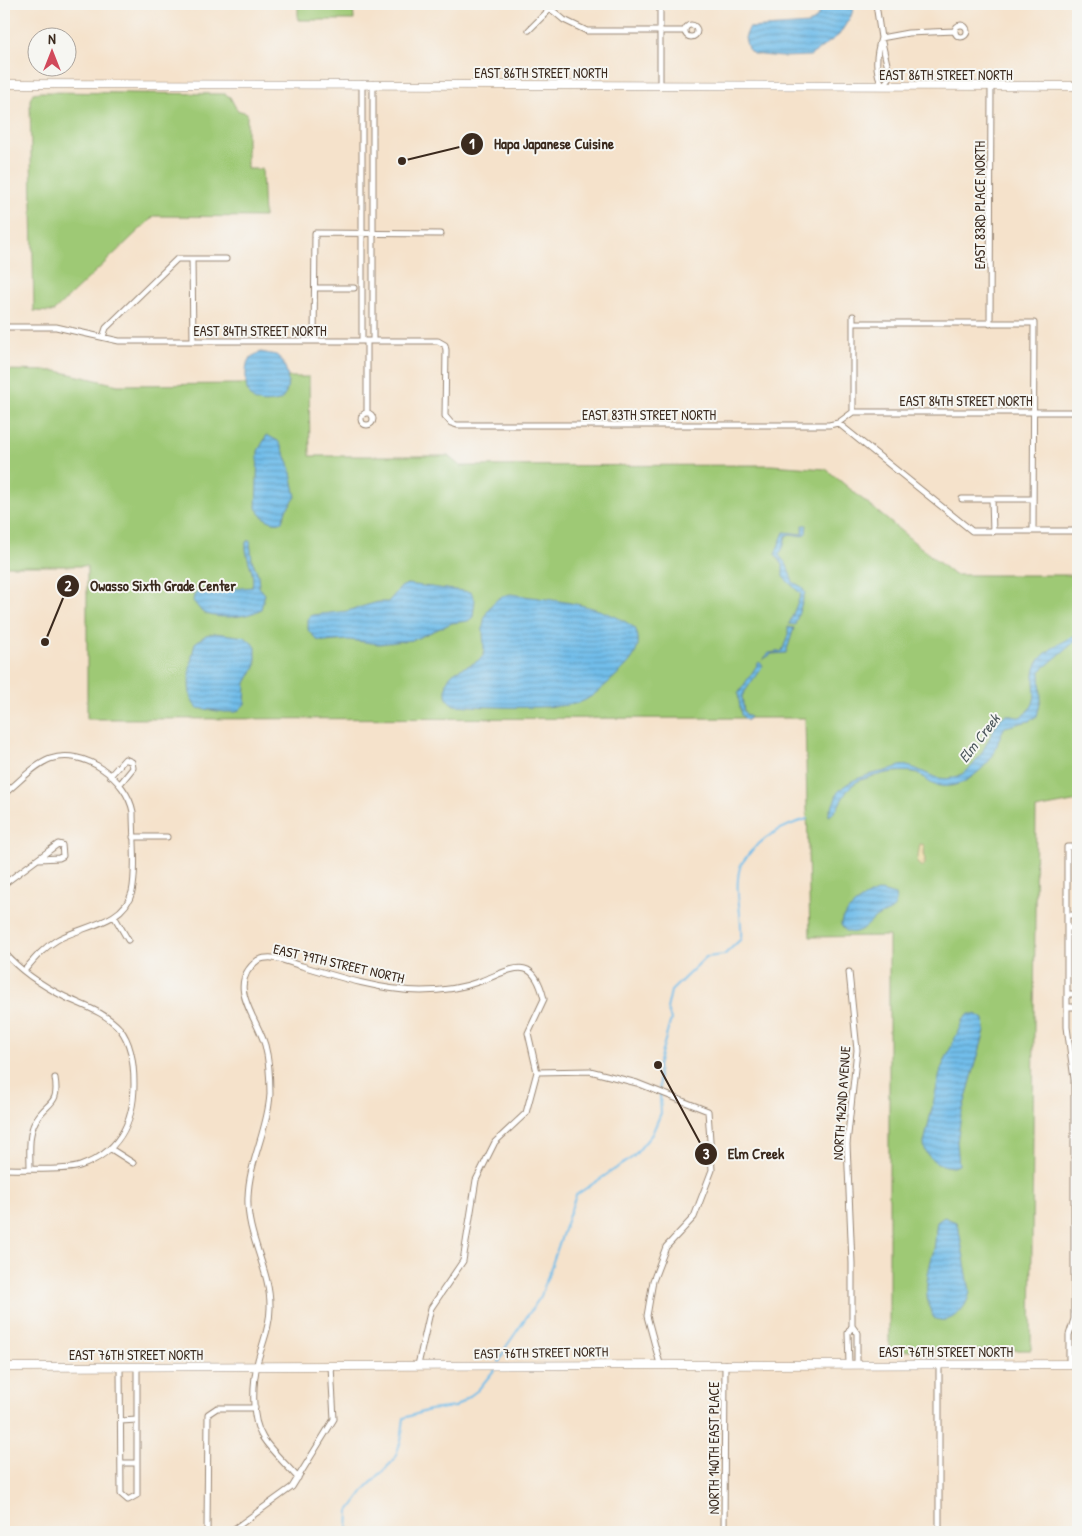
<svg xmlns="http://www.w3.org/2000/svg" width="1082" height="1536" viewBox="0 0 1082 1536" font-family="'Patrick Hand',sans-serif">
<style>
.green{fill:#9ec975;stroke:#6c7a4a}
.sand{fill:url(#sand-dots);stroke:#94825e}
.water{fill:url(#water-rules);stroke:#567484}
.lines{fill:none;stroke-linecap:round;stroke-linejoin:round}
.stream{stroke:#71bdea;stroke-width:2}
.street-casing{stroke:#988674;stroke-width:7}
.secondary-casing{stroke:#988674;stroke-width:9}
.street{stroke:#fff;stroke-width:5}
.secondary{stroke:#fff;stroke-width:8}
.labels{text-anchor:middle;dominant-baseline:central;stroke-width:4;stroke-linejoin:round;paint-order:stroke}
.street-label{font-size:14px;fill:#3b2a1e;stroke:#f6f6f2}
.water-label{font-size:15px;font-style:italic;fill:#4b565b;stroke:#f6f6f2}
.leader{fill:none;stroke:#3b2a1e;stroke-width:2}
.callout-dot{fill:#3b2a1e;stroke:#f6f6f2;stroke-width:2}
.mark-label{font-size:15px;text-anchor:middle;font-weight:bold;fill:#fff}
.callout-label{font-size:15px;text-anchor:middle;font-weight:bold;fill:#3b2a1e;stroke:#f6f6f2;stroke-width:4;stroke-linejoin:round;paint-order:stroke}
</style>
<defs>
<pattern id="sand-dots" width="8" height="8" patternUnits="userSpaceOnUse" patternTransform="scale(1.25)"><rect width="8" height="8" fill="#eeda9e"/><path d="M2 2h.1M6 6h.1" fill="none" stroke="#cdbb88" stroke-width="1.8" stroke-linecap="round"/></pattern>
<pattern id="water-rules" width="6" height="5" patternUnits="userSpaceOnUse" patternTransform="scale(1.25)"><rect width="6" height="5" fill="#71bdea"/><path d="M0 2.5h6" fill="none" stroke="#5e9abd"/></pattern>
</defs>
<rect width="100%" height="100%" fill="#f6f6f2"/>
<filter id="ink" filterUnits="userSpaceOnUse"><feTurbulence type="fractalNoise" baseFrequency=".02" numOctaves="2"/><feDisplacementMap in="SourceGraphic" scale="10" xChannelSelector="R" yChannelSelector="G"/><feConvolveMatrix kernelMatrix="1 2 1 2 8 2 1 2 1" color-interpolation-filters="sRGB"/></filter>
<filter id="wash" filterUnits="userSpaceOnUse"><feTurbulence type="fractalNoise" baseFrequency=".0096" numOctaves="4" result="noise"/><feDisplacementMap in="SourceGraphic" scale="20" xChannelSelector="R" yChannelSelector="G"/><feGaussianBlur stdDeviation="1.12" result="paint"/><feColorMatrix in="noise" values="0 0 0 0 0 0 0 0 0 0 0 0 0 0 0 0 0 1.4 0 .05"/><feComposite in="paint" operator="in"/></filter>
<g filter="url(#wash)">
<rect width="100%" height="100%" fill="#f5e2cb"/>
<path class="green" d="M 298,4 L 353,4 L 354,20 L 298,20 Z
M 40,92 L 225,94 L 230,97 L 237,110 L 247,113 L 247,169 L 262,169 L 264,217 L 154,216 L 53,312 L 34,311 L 30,100 L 33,93 Z
M 4,370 L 57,371 L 118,385 L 245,384 L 289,377 L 309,377 L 310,456 L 448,456 L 460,466 L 771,465 L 826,469 L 954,575 L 1078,575 L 1078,801 L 1036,809 L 1031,1350 L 889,1351 L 889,936 L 810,937 L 805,718 L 87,719 L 87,566 L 4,566 Z"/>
<path class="sand" d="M 920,844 L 924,845 L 925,864 L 922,867 L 917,863 Z"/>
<path class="water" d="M 823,4 L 855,4 L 851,16 L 839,35 L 810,56 L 782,57 L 753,54 L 748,49 L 745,38 L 749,28 L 809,24 L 816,19 Z
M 261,352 L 276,355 C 289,363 293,393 279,401 C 257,406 245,401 246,377 C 246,371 246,362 250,358 C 253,355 258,354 261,352 Z
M 267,435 L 278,441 L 281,446 L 289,463 L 296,497 L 286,510 L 282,522 C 270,524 263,518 256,508 L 258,451 Z
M 803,525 L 807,525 L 806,533 L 803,536 L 790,534 L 786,536 L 783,548 L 779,555 L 787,565 L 793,582 L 802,587 L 805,593 L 795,625 L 789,624 L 801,594 L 783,577 L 783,565 L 775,554 L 784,532 L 803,534 Z
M 250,540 L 252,560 L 258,574 L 259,587 L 265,594 L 261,609 C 248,618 216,620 202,612 L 193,601 L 194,595 L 198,592 L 252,587 C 256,571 244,558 246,542 Z
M 407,584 L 471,592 L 475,600 L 473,617 L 468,621 L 452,623 L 413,640 L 379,644 L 349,640 L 325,642 L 317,640 L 308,630 L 308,619 L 312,615 L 347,611 L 378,602 L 388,602 L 401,587 Z
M 511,594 C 553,601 599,602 635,628 C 642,643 637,654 626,666 C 617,675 593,698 581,702 C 563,710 477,707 454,705 C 448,701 446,699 446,692 C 445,665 470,671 483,656 C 485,647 483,640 483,632 C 482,614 493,596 511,594 Z
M 788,627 L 794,628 L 786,653 L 772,654 L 762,660 L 769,653 L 782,651 L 788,635 Z
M 215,633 L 245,637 L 256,647 L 256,665 L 246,683 L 245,704 L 237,712 L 224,712 L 197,708 C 183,694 191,660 195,643 L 206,635 Z
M 1078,633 L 1078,639 L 1040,671 L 1041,700 L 1037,716 L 1029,721 L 1005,727 C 998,737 997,752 989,761 C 976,776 957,791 935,785 C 927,783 922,773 913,772 C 896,770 881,774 864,779 C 842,785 842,810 829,816 C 828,810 832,808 834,802 C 836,800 836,794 838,792 C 850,778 868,775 885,771 C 892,769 901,764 907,766 C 923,769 935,782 952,778 C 985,771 991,719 1006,715 C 1010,714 1015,718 1020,717 C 1047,701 1026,682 1038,662 C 1047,648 1065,642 1078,633 Z
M 759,662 L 763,665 L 742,696 L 744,712 L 750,717 L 747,721 L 741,715 L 738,694 Z
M 881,891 L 895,895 C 900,914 882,911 873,920 C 865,929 849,940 841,925 C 840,912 868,893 881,891 Z
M 969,1014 L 975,1014 L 984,1019 L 985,1031 L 961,1116 L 957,1142 L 959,1165 L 953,1167 C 939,1166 924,1158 924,1143 L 941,1069 L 963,1020 Z
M 944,1217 L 956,1222 L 959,1230 L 970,1291 C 968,1307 951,1327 934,1318 C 921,1296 928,1272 934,1249 C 936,1240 935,1231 937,1222 Z"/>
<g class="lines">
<path class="stream" d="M 499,1362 L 506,1347 L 541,1296 L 576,1195 L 633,1157 L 652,1134 L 661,1113 L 658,1065 L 671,1019 L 667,1009 L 671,991 L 706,957 L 724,955 L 741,939 C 742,923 739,909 738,893 C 737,886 738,869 742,863 C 757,840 782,826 807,819
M 348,1532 L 349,1511 L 366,1488 L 394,1460 L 401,1441 L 404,1418 L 429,1410 L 455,1407 L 478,1390 L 495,1369"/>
</g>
</g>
<g filter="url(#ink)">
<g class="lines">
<defs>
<path id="street" d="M 545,4 L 564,20 L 587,31 L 685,31
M 660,4 L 660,85
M 876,4 L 881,38 L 890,77 L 883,86 C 874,71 876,55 881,38
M685 31a6 6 0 1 1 12 0a6 6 0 1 1-12 0Z
M955 31a6 6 0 1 1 12 0a6 6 0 1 1-12 0Z
M 529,30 L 550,9
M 881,38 L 908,33 L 955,31
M 362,84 L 362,341
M 373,84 L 373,341
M 192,259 L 193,341
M 315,288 L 354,288
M 853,316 L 853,412
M 853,323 L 1034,323 L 1033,531
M 990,324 L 991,86
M 4,327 L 56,327 L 119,341 L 438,341 L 445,345 L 446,350 L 445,416 L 451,423 L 457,425 L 829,425 L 838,423 L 853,412
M 103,337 L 106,328 L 177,259 L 226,259
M 314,341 L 315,233 L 441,234
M 853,412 L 1078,412
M361 419a6 6 0 1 1 12 0a6 6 0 1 1-12 0Z
M 367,413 L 367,341
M 838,423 L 972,531 L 1073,531
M 962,499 L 1033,499
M 992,499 L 993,532
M 110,776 L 125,759 L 132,762 L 133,768 L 120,784
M 4,794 C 18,783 34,765 50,759 C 84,747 127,779 133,812 C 133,836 137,870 132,892 C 124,924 81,926 57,940 C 43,948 34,959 24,971
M 133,837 L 167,837
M 4,884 L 58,844 L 62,845 L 63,856 L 59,858 L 39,859
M 1067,915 L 1078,915
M 114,916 L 128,940
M 1067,928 L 1078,928
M 4,952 C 20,971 43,986 65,997 C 84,1006 105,1012 120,1029 C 132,1044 134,1066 134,1084 C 134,1123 118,1153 80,1166 C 67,1171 20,1169 4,1169
M 1067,994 L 1078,994
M 1067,1007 L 1078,1007
M 537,1072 L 590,1071 L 637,1083 L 708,1111 L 712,1170 L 694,1217 L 666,1247 L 653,1281 L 647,1316 L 660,1364
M 111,1149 L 133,1163
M 30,1169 C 30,1154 28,1135 35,1122 C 46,1101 60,1107 55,1078
M 852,1326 L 857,1333 L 857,1364
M 849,1364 L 848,1333 L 852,1326 L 852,1263 L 847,1144 L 857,1050 L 849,972
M 1069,1364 L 1069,1335 L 1074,1319
M 1078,1364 L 1077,1334 L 1074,1319 L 1074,1079 L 1067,1027 L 1067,847 L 1078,847
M 120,1367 L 121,1494 L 128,1500 L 137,1495 L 137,1367
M 121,1421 L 137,1420
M 121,1463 L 137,1463
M 298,1478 C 287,1465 272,1452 263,1438 C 250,1418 253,1381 258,1360 C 263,1342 270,1326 270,1308 C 271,1270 246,1236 248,1197 C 249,1161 268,1130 270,1094 C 270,1078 269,1060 265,1045 C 256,1015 225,985 258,960 C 274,954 286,962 302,966 C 338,977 384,991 421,991 C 441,991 462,988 481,981 C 512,970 533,952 544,999 L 528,1033 L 537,1072 L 526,1113 L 495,1142 L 476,1180 L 463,1261 L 431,1308 L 418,1365
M 207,1532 L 208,1414 L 217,1408 L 255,1408
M 230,1532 L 292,1487 L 334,1419 L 331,1366
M 724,1532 L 725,1364
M 939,1532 L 939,1364"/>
<path id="secondary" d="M 4,84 L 1078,86
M 4,1367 L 1078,1364"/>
</defs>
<use href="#street" class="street-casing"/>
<use href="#secondary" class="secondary-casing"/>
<use href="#street" class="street"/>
<use href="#secondary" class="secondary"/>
</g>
</g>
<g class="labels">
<g class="street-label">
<text x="541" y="72">EAST 86TH STREET NORTH</text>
<text x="946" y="74">EAST 86TH STREET NORTH</text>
<text transform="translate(979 205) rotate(-90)">EAST 83RD PLACE NORTH</text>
<text x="260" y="330">EAST 84TH STREET NORTH</text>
<text x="966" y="400">EAST 84TH STREET NORTH</text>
<text x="649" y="414">EAST 83TH STREET NORTH</text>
<text transform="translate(339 963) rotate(13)">EAST 79TH STREET NORTH</text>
<text transform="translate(841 1103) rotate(-86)">NORTH 142ND AVENUE</text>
<text x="946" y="1351">EAST 76TH STREET NORTH</text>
<text transform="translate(541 1352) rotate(-1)">EAST 76TH STREET NORTH</text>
<text x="136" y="1354">EAST 76TH STREET NORTH</text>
<text transform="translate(713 1448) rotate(-90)">NORTH 140TH EAST PLACE</text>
</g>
<g class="water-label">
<text transform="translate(979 738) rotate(-52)">Elm Creek</text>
</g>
</g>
<path class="leader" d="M402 161L472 144M45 642L68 586M658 1065L706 1154"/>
<g class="callout-dot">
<circle cx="402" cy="161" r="5"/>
<circle cx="45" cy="642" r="5"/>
<circle cx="658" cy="1065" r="5"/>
<circle cx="472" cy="144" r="12"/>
<circle cx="68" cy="586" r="12"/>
<circle cx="706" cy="1154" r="12"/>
</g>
<g class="mark-label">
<text x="472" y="149">1</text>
<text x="68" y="591">2</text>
<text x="706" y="1159">3</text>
</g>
<g class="callout-label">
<text x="554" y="149">Hapa Japanese Cuisine</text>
<text x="163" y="591">Owasso Sixth Grade Center</text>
<text x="756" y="1159">Elm Creek</text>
</g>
<rect width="1082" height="1536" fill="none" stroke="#f6f6f2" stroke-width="20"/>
<g transform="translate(52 52)"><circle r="24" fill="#f6f6f2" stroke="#aba49d"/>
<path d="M0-4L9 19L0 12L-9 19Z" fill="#d1495b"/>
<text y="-8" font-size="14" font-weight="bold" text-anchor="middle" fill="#3b2a1e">N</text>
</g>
</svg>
